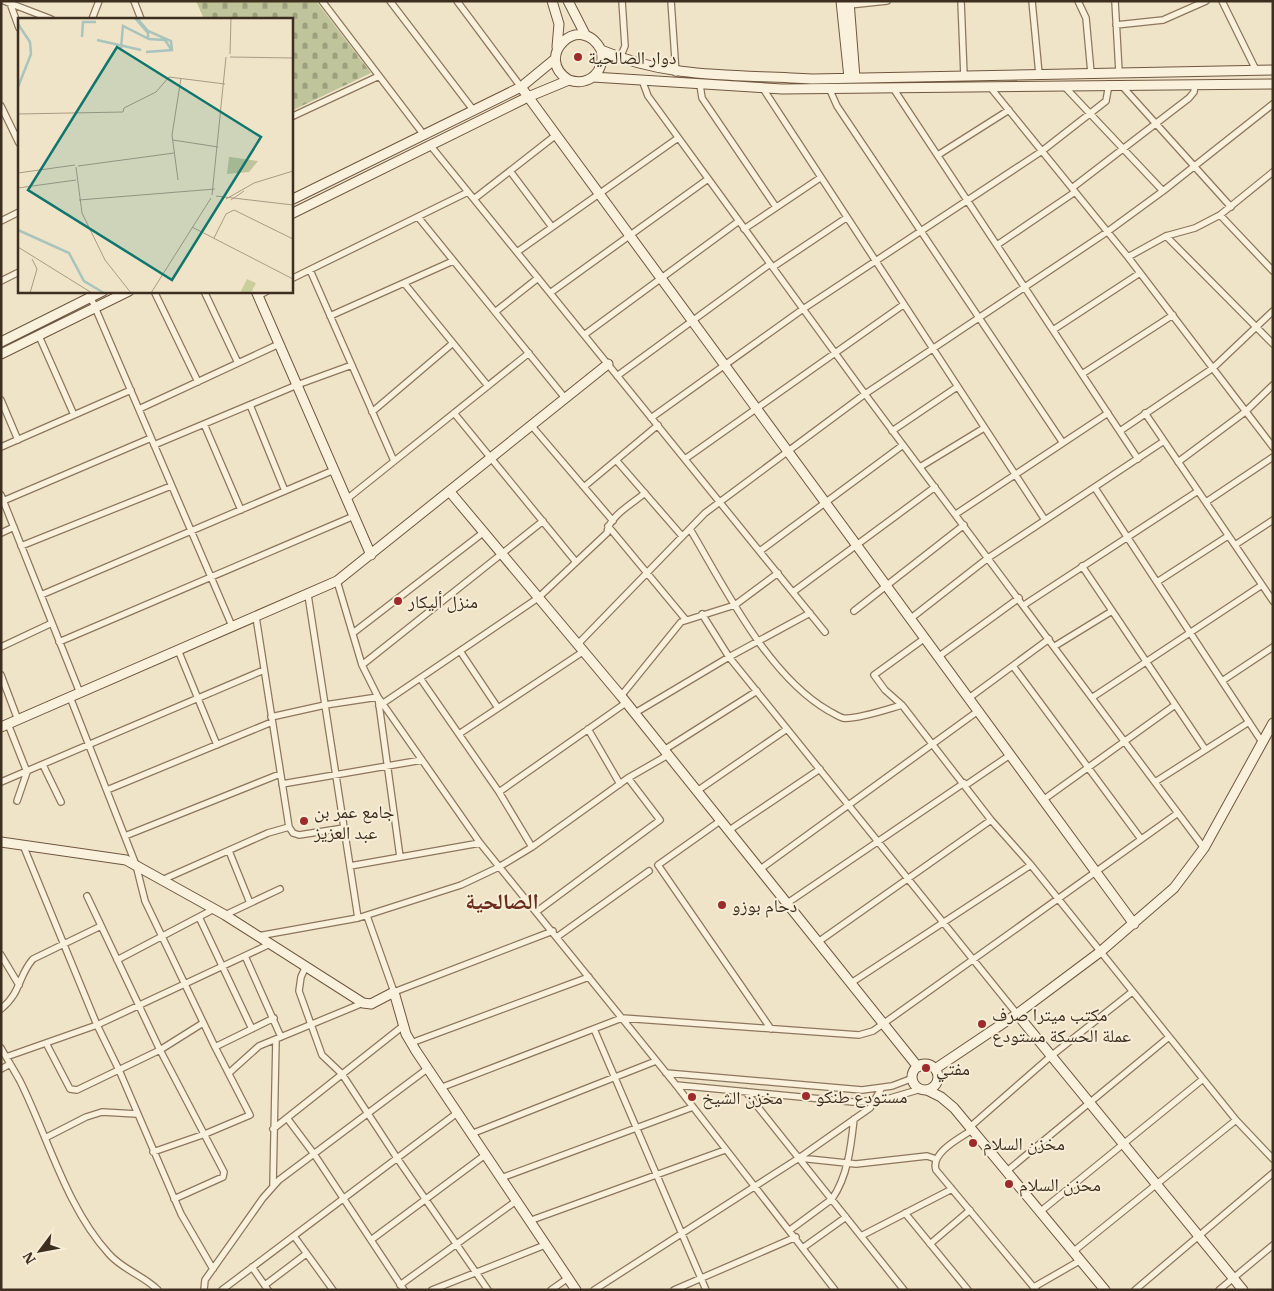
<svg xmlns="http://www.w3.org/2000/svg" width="1274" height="1291" viewBox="0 0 1274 1291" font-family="'IBM Plex Serif','Noto Naskh Arabic',serif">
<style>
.cemetery{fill:url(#cemetery-stones)}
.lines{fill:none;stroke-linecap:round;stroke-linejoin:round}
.street-casing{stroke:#8d765c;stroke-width:8}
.secondary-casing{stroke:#6f573f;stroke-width:11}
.street{stroke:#faf1dc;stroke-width:5.5}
.secondary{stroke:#faf1dc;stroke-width:9}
.poi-dot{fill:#9e2a2b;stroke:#f7eed8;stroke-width:2}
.labels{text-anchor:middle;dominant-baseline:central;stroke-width:4;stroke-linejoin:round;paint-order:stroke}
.poi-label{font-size:18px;fill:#3d2e20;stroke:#f7eed8;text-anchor:start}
.district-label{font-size:22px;font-weight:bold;fill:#6b2e1e;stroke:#f7eed8}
.inset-river{fill:none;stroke:#a9c4bc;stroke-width:2.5}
.inset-road{fill:none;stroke:#a89b85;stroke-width:1}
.view{fill:#0f766e;fill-opacity:0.15;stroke:#0f766e;stroke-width:2.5}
.inset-edge{fill:none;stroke:#3d2e20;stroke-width:2.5}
</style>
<defs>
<pattern id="cemetery-stones" width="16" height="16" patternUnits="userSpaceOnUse" patternTransform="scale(1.25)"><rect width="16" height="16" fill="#bfc49a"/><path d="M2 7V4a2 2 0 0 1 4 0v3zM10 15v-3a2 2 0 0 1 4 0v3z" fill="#9ca07d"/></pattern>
</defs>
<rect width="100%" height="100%" fill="#f0e4c8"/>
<path class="cemetery" d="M 196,1 L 316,1 L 371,73 L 291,111 L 291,19 L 204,19 Z"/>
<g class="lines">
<defs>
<path id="street" d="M 4,1 L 51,19
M 134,1 L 141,19
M 322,1 L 424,135
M 390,1 L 474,111
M 457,1 L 521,87
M 671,1 L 676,73
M 961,1 L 964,76
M 1032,1 L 1039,74
M 1078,1 L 1086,18 L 1091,73
M 1115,1 L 1119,72
M 1222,1 L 1256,70
M 10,3 L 19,28
M 849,5 L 887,1
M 92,19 L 99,1
M 1116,25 L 1163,20 L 1206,1
M 620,58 L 625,46 L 622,1
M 642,80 L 648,96 L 865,394 L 1204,848
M 700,85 L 702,98 L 776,207
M 1064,86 L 1163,191
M 1122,86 L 1231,207
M 762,87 L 1045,520
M 990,87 L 1128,257 L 1273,447
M 829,88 L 837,106 L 1063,443
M 893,88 L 1138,459
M 1,106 L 19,143
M 291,117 L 379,76
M 430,145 L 825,632
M 938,155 L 1009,110
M 510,171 L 552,227
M 1072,188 L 1189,98 L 1194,92 L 1195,84
M 474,199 L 556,135
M 1220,215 L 1273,271
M 418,217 L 565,398
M 1,221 L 19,212
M 744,229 L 820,178
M 1166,236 L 1273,344
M 997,245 L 1075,192
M 517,252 L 678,138
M 1128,257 L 1166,236 L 1195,228 L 1220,215 L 1273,172
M 773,267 L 846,218
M 310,270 L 394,461
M 291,279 L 468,192
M 1,281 L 19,272
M 404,283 L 488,386
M 88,291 L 232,626
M 154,291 L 198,382
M 204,291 L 238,363
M 550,293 L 708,179
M 258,296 L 267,291
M 495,312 L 538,278
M 330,316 L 453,261
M 1053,330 L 1140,273
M 584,335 L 739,221
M 39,336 L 74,415
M 1082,374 L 1173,315
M 617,376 L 770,264
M 1,400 L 18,440
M 250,405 L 285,491
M 139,409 L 279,344
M 372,412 L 453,343
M 454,413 L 576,562
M 1145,413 L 1273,601
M 651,418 L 803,309 L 1042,151 L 1106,101 L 1109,84
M 204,424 L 241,510
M 531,425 L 613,521
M 892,431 L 957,387
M 1120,431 L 1213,368 L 1273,311
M 154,445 L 297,385 L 352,365
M 1,447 L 131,390
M 685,459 L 903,305
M 616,460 L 682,536
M 1178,462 L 1245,412 L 1273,385
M 920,467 L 984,428
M 585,486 L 658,425
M 1095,488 L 1262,742
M 1,495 L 80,693
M 347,499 L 529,353
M 3,501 L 151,438
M 1206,502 L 1273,457
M 956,514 L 1108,413
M 608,526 L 686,620
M 690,529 C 725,588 768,676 829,711 C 833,713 839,717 843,718 C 856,720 888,709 902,705 L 991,820 L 1031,865 L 1236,1120 L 1273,1159
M 1,533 L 14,527
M 1235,545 L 1273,520
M 21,546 L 171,486
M 760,551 L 903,445
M 1082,566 L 1205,749
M 337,581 L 362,665 L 378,697 L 480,843 L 676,1085 L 835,1290
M 1157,582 L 1228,536
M 793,592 L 935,487
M 41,595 L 334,470
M 308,595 L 358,918
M 1024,605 L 1198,491
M 854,611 L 964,525
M 702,614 L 729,657 L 1017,1014
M 256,617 L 289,827 L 293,833 L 299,835 L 344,828
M 910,619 L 988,558 L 1164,441
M 353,633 L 484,532
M 59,642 L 354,516
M 577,645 L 705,513 L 865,394 L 1107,232 L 1163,191 L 1273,104
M 1055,646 L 1112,611
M 1,647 L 52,623
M 178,650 L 217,745
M 460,651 L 498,708
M 938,657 L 1019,598
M 362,665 L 543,521
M 1013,666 L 1141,839
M 1,675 L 18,720
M 420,678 L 499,792 L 532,847
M 1222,681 L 1273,647
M 621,696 L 681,622 L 735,605 L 778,573
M 70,697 L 136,865 L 145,901 L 215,1047 L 250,1115 L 205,1134 L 153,1152
M 1093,697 L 1262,585
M 969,698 L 1049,639
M 902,705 L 885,690 L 874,675 L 925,638
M 379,706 L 538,598 L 607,533 C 608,517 633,503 645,493
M 635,713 L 729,657 L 810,613
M 271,717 L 325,705 L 378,697 L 400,857
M 8,724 L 27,772 L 17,801
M 588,729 L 620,784
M 459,734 L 584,651
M 664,750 L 757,691
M 43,765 L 61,802
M 1,782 L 264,670
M 1155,782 L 1249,722
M 282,784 L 422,760
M 966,785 L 1010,755
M 107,790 L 272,722
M 697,791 L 787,729
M 499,792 L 627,702
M 1043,800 L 1175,705
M 720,821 L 658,865 L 771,1029
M 728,831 L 820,769
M 125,836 L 280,774
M 23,845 L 97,1025 L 119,1070 L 181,1214 L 213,1269
M 229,851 L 250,903
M 350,866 L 480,843
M 759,870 L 978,711
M 162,880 L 268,833 L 289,827
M 87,896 L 160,1050 L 224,1172 L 223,1177 L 174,1199
M 786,904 L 964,783
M 536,912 L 660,820 L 628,778
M 225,915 L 280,889
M 367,916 L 394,992 L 553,931
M 199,917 L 252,1029
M 258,936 L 358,918 L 461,885 L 499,867 L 532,847 L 628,778 L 668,755
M 557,937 L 649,871
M 818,942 L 991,820
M 1,955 L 19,985
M 245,956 L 281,1037
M 117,960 L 214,909
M 306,966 L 301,977 L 299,991 L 322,1055 L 342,1074 L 397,1158 L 488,1290
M 851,983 L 1031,865
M 1,1009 C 21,993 18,976 33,959 L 101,926
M 594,1029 L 706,1290
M 46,1043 L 70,1089 L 77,1090 L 160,1050 L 203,1023
M 411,1043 L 589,977
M 215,1047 L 274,1018
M 1,1048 C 7,1059 14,1070 20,1081 C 48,1137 66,1207 109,1254 C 123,1270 143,1275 158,1290
M 6,1057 L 97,1025 L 270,944
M 1,1069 L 10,1064
M 229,1073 L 259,1046 L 363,1003
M 666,1073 L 862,1090 L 892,1086 L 913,1078
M 676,1085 L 853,1102 L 887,1099 L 921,1089
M 440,1088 L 622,1018 L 859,1035 L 873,1031 L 1178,813
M 746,1092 L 904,1290
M 287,1118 L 314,1154 L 404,1290
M 970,1127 L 1051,1056 L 1132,992
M 273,1129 L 403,1026
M 972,1130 C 960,1138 930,1153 936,1170 L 1036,1290
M 471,1134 L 656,1061
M 45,1138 L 86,1117 L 102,1112 L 137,1114
M 799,1158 L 856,1164 L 927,1156 L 936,1159
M 1007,1171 L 1169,1037
M 501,1178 L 693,1107
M 273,1185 L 276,1039
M 1041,1211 L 1203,1079
M 905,1213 L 968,1290
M 529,1221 L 725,1150
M 790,1230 L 832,1199 C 848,1176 851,1146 854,1119
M 294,1236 L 333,1290
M 861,1236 L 952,1189
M 371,1240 L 485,1155
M 930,1244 L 970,1210
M 804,1247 L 846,1217
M 1074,1251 L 1236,1120
M 252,1267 L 268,1290
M 265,1285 L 306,1254
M 400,1285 L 516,1201
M 1034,1287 L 1081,1260
M 204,1290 L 205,1280 L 263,1198 L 279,1180 L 427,1069
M 222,1290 L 457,1113
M 432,1290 L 545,1245
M 551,1290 L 568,1278
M 594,1290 L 799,1158 L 870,1108 L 881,1089
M 674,1290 L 796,1237
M 1135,1290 L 1273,1173
M 1219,1290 L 1273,1245"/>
<path id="secondary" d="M 552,1 L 559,24 L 557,47
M 568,1 L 586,36
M 841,1 L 849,78
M 849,1 L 855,78
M 601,50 C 606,71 589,87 569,80 C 532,58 580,10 601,50 C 671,80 739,74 812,79 L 1273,70
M 593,77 L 782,89 L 1273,84
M 521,87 L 1134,924
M 291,200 L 521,87 L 555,59
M 291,214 L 528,97 L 569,80
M 256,291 L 371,555
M 1,342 L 103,291
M 1,354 L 129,291
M 450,492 L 621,696 L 918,1067
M 1,727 L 337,581 L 608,364
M 1,842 L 126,860 L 225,915 L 363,1003 L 371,1004 L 394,992 L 406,1034 L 416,1051 L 576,1290
M 1017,1014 L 1243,1290
M912 1077a13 13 0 1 1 26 0a13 13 0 1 1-26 0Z
M 935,1069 L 1017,1014 L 1100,952 L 1174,888 L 1204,848 L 1273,723
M 927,1090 L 941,1097 L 954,1108 L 1105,1290"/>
</defs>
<use href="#street" class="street-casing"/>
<use href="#secondary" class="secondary-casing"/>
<use href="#street" class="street"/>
<use href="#secondary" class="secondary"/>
</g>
<g class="poi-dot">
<circle cx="578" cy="57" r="5"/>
<circle cx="398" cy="601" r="5"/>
<circle cx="304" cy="821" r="5"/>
<circle cx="722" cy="905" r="5"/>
<circle cx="982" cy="1024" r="5"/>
<circle cx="926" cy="1068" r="5"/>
<circle cx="806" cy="1096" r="5"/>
<circle cx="692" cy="1097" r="5"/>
<circle cx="973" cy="1143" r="5"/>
<circle cx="1009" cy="1184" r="5"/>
</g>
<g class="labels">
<g class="poi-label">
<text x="588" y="57">دوار الصالحية</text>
<text x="408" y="601">منزل أليكار</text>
<text x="314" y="811">جامع عمر بن<tspan x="314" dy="21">عبد العزيز</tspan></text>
<text x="732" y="905">دحام بوزو</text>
<text x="992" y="1014">مكتب ميترا صرف<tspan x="992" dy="21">عملة الحسكة مستودع</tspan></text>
<text x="936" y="1068">مفتي</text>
<text x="816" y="1096">مستودع طنكو</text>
<text x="702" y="1097">مخزن الشيخ</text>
<text x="983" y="1143">مخزن السلام</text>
<text x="1019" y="1184">محزن السلام</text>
</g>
<g class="district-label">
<text x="502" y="900">الصالحية</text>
</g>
</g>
<g transform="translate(18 18)">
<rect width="275" height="275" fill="#f0e4c8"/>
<path d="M 229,261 L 238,265 L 233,275 L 222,275 Z" fill="#c9cf9b"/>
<path d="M 211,139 L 212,139 L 240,143 L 231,154 L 209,156 Z" fill="#bfc49a"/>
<path class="inset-river" d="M 117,0 L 130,15 L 130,20M 119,0 L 130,13 L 153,23 L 154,32 L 128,34M 0,6 L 12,24 L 13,36 L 0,69M 64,19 L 65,4 L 78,4M 79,22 L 123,32M 103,30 L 105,8 L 131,21 L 147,22 L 153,31M 0,212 L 51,235 L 66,263 L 86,275"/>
<path class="inset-road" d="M 212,36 L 213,0M 212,39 L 275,40M 0,96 L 105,94 L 106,90 L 138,74 L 151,59 L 207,66M 155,122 L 200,129M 60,148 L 156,135M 58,149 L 64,195 L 87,242 L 113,275M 0,155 L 57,147M 160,162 L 154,117 L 163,60M 0,170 L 58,162M 194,177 L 208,39M 198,178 L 275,187M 208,181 L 236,165 L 275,153M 61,182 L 197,171M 213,182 L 226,173M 174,209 L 275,261M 196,220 L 208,196 L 216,192 L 275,221M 0,229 L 74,275M 12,275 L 19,251 L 14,241M 133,275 L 193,180"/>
<path class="view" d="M 99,29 L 243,119 L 154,262 L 10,172 Z"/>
<rect width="275" height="275" class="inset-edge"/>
</g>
<rect width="1274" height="1291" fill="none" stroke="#3d2e20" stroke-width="5"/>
<g transform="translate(40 1251) rotate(238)" stroke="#f7eed8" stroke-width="4" paint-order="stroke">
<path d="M0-4L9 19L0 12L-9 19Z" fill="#3d2e20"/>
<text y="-8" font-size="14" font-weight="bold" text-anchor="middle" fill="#3d2e20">N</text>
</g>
</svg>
